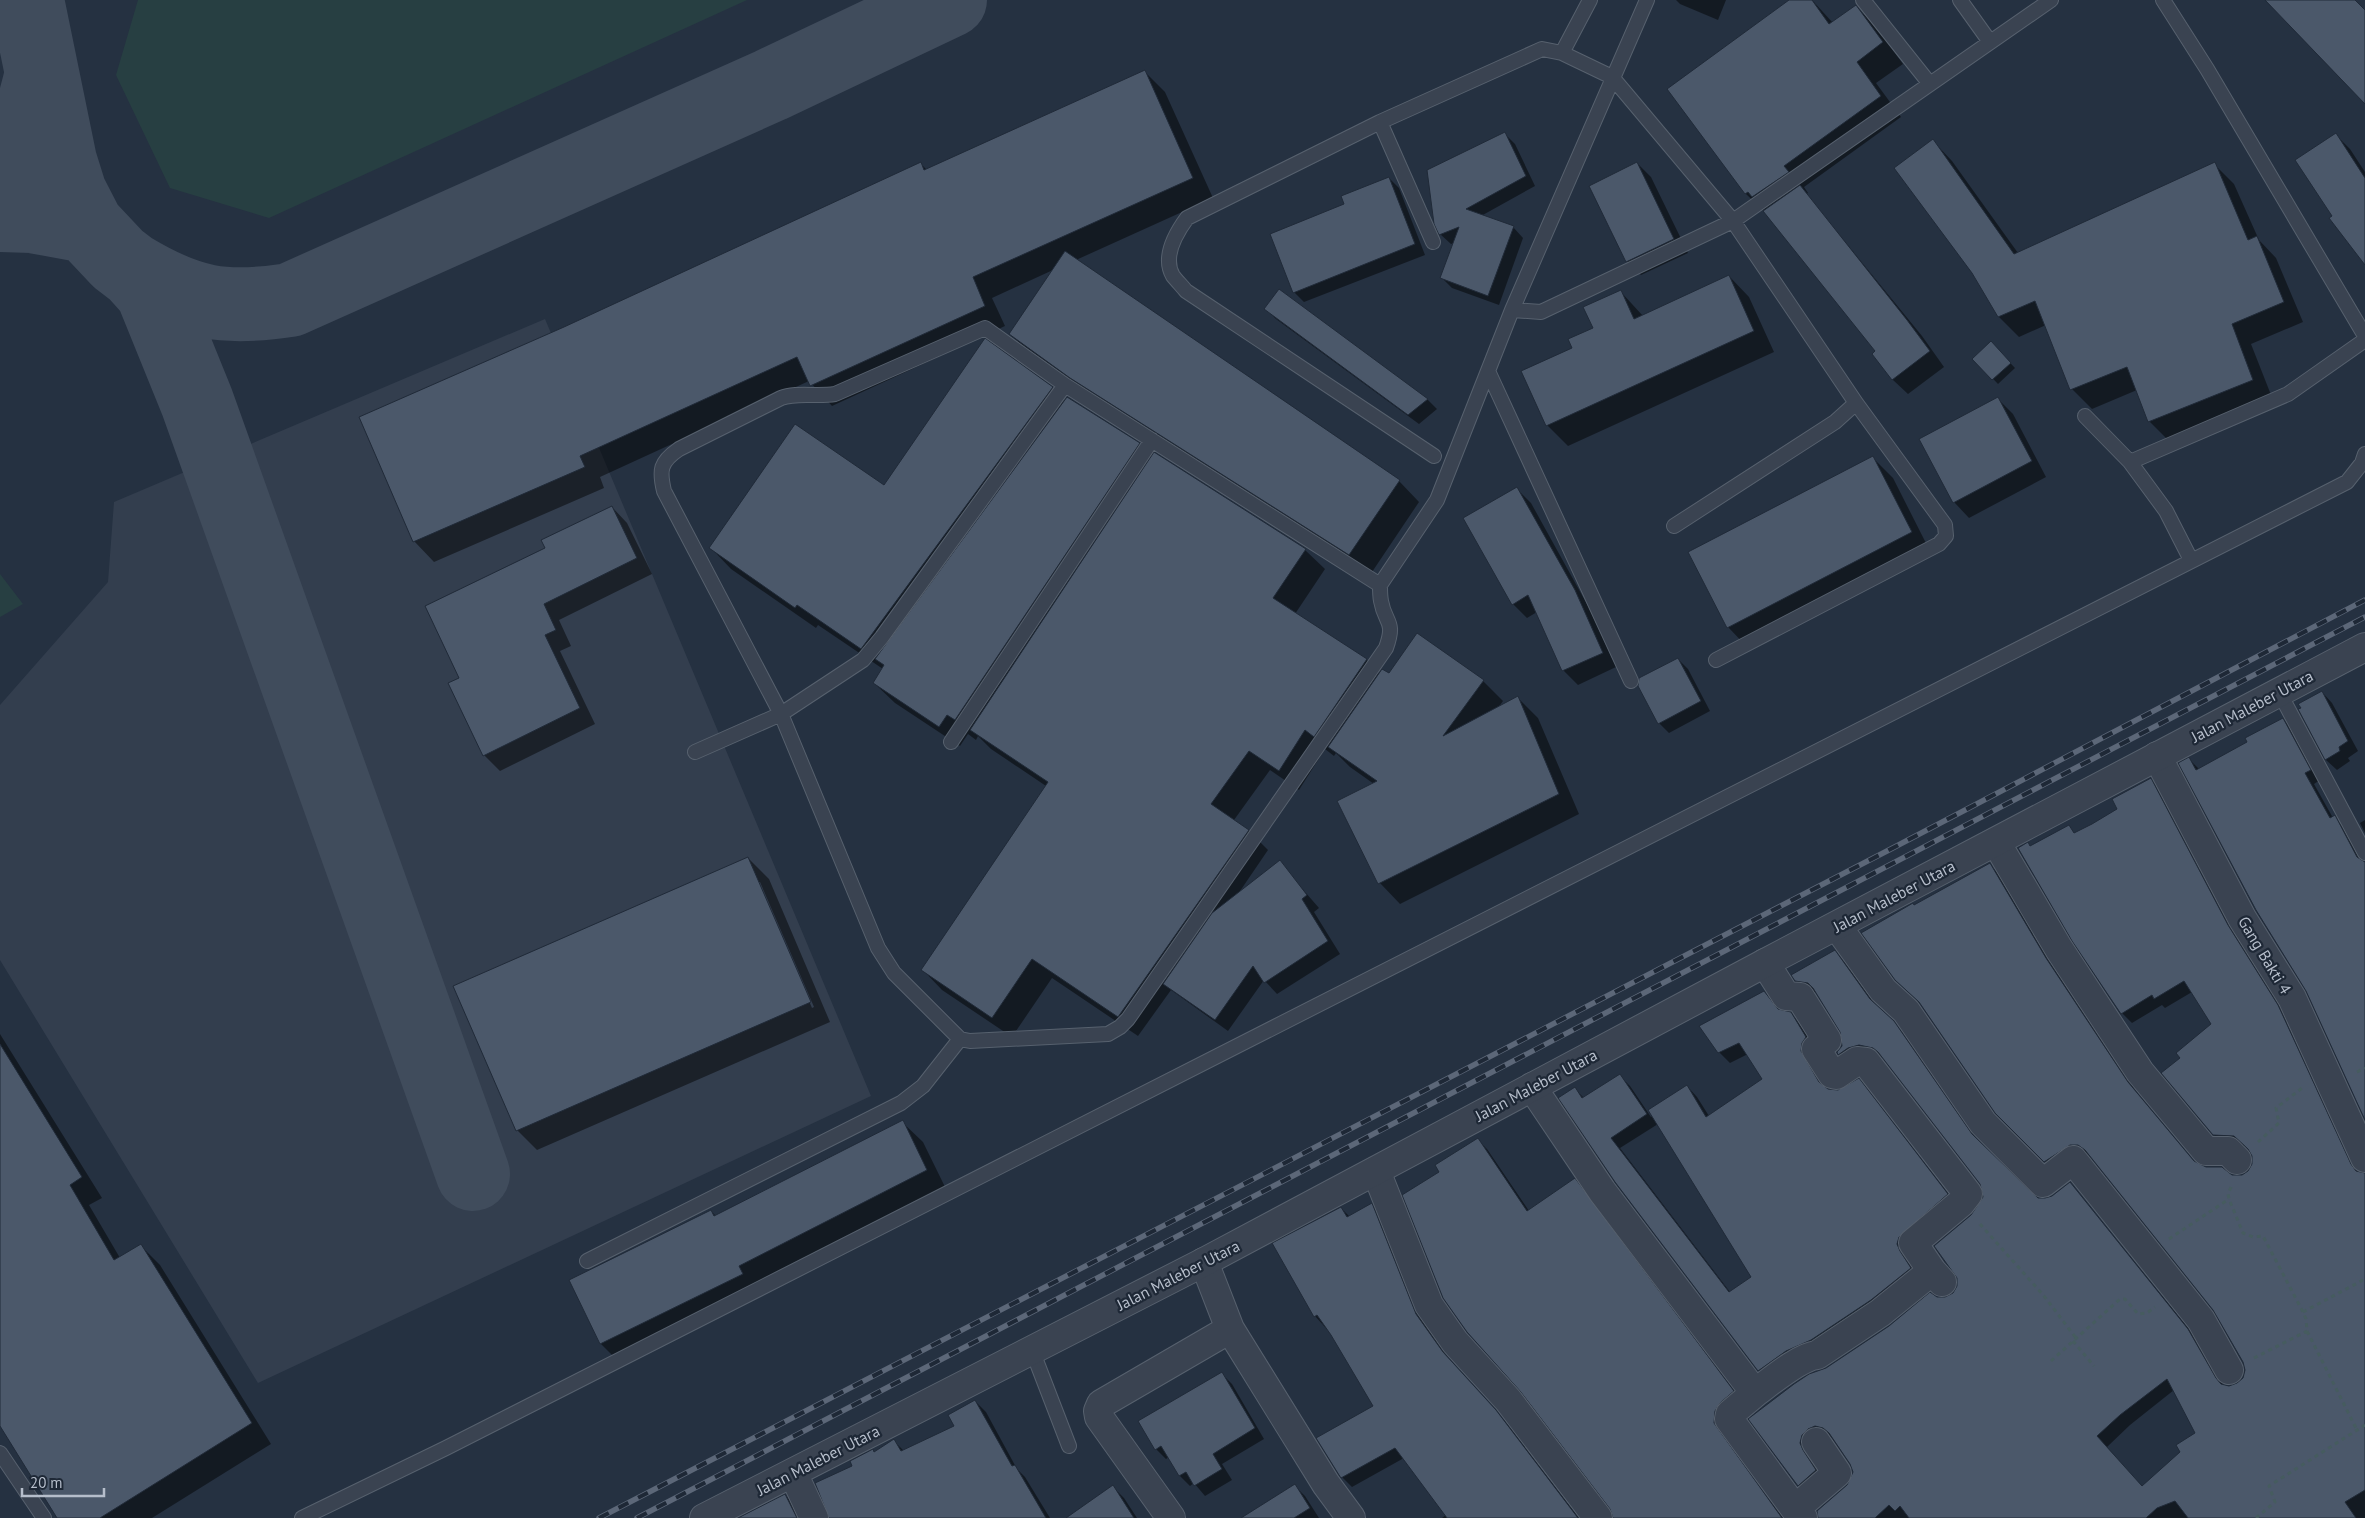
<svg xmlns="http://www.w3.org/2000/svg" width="2365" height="1518" viewBox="0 0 2365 1518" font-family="'PT Sans',sans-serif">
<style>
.airport{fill:#333e4e}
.green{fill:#273f42}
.shadow{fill:#0007;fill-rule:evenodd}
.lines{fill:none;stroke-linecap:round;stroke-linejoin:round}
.taxiway{stroke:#404c5c;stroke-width:74}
.building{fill:#4b586a;stroke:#202a38;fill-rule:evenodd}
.service-casing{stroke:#57616e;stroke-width:16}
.minor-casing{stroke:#57616e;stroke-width:30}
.tertiary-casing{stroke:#57616e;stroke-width:30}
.path{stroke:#465c5f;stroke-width:3;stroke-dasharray:4 4;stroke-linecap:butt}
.service{stroke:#3a4351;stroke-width:14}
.minor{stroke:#3a4351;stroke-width:28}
.tertiary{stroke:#3a4351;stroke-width:28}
.rail-casing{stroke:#5c6778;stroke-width:5.5}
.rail{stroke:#1e2836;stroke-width:4;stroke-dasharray:11;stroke-linecap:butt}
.labels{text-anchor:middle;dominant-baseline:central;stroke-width:4.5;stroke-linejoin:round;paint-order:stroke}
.street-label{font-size:16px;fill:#b6becb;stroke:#1e2836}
</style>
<rect width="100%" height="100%" fill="#253141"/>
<path class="airport" d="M 545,319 L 871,1096 L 258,1383 L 0,960 L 0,705 L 108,582 L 114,502 Z"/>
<path class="green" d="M 138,0 L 747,0 L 269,218 L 170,188 L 116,75 Z
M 0,574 L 23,604 L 0,617 Z"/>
<path class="shadow" d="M 1676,0 L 1726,0 L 1718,20 L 1680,4 Z
M 1793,0 L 1812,0 L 1833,23 L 1856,6 L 1876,27 L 1903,64 L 1876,83 L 1901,117 L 1804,187 L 1808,193 L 1806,194 L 1922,336 L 1944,367 L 1908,394 L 1893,380 L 1874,354 L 1877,352 L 1767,214 L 1746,194 L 1668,89 Z
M 1144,71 L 1165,92 L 1213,198 L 1076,260 L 1399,481 L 1419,502 L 1370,575 L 1092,398 L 1031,354 L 1010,334 L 1053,270 L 992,298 L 1005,326 L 832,406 L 809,381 L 600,477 L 604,488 L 434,562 L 414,541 L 565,328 L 921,164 L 927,170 Z
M 1505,134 L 1515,144 L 1535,186 L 1481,216 L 1513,227 L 1523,238 L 1499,305 L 1452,288 L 1442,278 L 1455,243 L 1451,244 L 1440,234 Z
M 2336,135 L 2350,149 L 2365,172 L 2365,263 L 2333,217 Z
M 1933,141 L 1952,161 L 2018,253 L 2214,164 L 2234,184 L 2259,240 L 2276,258 L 2303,322 L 2251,344 L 2273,400 L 2169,441 L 2149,421 L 2137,390 L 2092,409 L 2072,389 L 2046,325 L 2019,337 L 1999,317 Z
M 1637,163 L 1651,177 L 1688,253 L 1641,275 L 1627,261 Z
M 1389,178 L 1399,188 L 1425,255 L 1304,302 L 1294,292 L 1346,205 Z
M 1729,276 L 1749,297 L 1774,352 L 1568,446 L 1547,425 L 1574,348 L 1594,329 L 1621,292 L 1643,316 Z
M 1279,291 L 1427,399 L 1437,409 L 1419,424 L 1276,319 L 1266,309 Z
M 1991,343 L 2015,368 L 1998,384 L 1974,359 Z
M 1052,388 L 1065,401 L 1139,444 L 1152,457 L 1305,550 L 1325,569 L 1295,614 L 1367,660 L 1380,674 L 1483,681 L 1503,701 L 1498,708 L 1518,698 L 1538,718 L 1579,814 L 1400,904 L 1380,883 L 1339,802 L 1374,784 L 1350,767 L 1336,753 L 1334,756 L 1325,749 L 1299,790 L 1270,770 L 1234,820 L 1248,830 L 1268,850 L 1238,894 L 1279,862 L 1319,908 L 1314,912 L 1340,954 L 1277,994 L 1264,980 L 1228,1031 L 1171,990 L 1138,1036 L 1052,978 L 1012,1037 L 942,990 L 923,970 L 1046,786 L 991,749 L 978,736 L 976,740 L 968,734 L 960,746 L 895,703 L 874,683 L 883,669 L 818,625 L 816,628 L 731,569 L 711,548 L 884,487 Z
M 1997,398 L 2013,414 L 2046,477 L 1969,518 L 1954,502 Z
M 1873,458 L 1893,478 L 1931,553 L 1748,648 L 1728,627 Z
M 1517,489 L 1531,503 L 1588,606 L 1616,667 L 1578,685 L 1564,671 L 1537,612 L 1527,618 L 1513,604 Z
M 612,507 L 627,523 L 652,574 L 559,620 L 571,646 L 560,651 L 595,724 L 500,771 L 484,755 L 461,678 L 547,549 Z
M 1678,659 L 1688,669 L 1710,711 L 1669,733 L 1659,723 Z
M 2322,692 L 2332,703 L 2358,751 L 2348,758 L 2350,761 L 2337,770 L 2326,760 L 2300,710 Z
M 2283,719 L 2293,729 L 2320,780 L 2314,784 L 2333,818 L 2345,827 L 2365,862 L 2365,1117 L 2307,991 L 2189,759 L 2199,769 L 2249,743 Z
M 2150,779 L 2160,789 L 2288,1017 L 2359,1173 L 2365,1174 L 2365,1518 L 1819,1518 L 1818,1512 L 1852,1480 L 1854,1472 L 1851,1464 L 1831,1437 L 1826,1436 L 1825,1481 L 1809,1495 L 1799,1485 L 1750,1419 L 1936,1298 L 1945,1299 L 1954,1294 L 1958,1287 L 1972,1216 L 1985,1197 L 1982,1184 L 1884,1058 L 1870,1055 L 1849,1064 L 1839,1054 L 1843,1046 L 1841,1031 L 1817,993 L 1806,991 L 1796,980 L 1835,952 L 1845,962 L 1879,1009 L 1904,1033 L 1981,1145 L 2037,1199 L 2045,1200 L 2053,1197 L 2070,1183 L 2198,1340 L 2223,1385 L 2228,1387 L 2238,1384 L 2244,1378 L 2246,1370 L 2244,1362 L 2216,1312 L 2090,1155 L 2081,1154 L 2055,1171 L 1996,1112 L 1914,906 L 1990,865 L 2000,875 L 2056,969 L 2138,1094 L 2196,1164 L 2232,1176 L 2242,1176 L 2249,1172 L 2253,1164 L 2253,1155 L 2245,1146 L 2225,1145 L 2214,1135 L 2182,1058 L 2213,1024 L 2192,992 L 2165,1008 L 2162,1005 L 2132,1023 L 2122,1013 L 2031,847 L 2068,827 L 2075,834 L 2119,810 ZM 2174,1390 L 2197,1434 L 2182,1452 L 2142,1487 L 2107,1447 L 2130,1425 Z
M 2365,820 L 2365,833 L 2360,823 Z
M 748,858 L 769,879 L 830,1022 L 537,1150 L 517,1130 ZM 758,882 L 760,882 L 814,1007 L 812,1008 Z
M 1764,992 L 1780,1011 L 1790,1013 L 1801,1024 L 1816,1048 L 1813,1069 L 1825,1089 L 1839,1092 L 1859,1080 L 1869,1090 L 1957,1205 L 1907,1255 L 1921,1279 L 1769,1381 L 1759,1370 L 1575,1089 L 1584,1098 L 1619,1075 L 1630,1086 L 1651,1117 L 1687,1086 L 1697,1097 L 1709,1116 L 1764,1079 L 1748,1054 L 1730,1063 L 1719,1052 L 1701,1026 ZM 1658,1124 L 1753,1277 L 1730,1292 L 1620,1148 Z
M 0,1034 L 102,1198 L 89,1205 L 120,1258 L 140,1245 L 160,1265 L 271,1444 L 152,1518 L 58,1518 L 0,1424 Z
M 902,1122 L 923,1142 L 947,1191 L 758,1287 L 762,1295 L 621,1364 L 601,1344 L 570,1280 L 711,1211 L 716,1216 Z
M 1477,1139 L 1487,1149 L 1529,1211 L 1574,1180 L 1584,1190 L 1743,1401 L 1723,1433 L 1785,1518 L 1615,1518 L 1441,1173 Z
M 1372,1205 L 1382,1215 L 1424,1322 L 1452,1363 L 1506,1422 L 1579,1518 L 1442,1518 L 1446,1515 L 1404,1458 L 1352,1487 L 1342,1477 L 1374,1406 L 1332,1335 L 1315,1316 L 1341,1208 L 1350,1217 Z
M 1222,1374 L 1232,1384 L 1264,1439 L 1222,1464 L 1232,1480 L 1205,1496 L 1194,1483 L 1190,1486 L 1180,1476 L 1169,1457 L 1166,1459 L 1156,1449 Z
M 975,1401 L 986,1412 L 1017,1469 L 1025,1477 L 1050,1518 L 831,1518 L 854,1466 L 894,1441 L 904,1451 L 956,1427 Z
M 1294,1485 L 1305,1496 L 1319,1518 L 1260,1518 Z
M 1113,1487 L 1124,1498 L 1137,1518 L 1068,1518 Z
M 785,1495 L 796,1506 L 802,1518 L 741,1518 Z"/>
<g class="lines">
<path class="taxiway" d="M 27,0 L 60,161 L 70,193 L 87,226 L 118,259 L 135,272 L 152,291 L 197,402 L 473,1174
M 0,164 C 26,138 34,107 42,73
M 0,215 L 32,216 L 87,226
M 133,270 C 190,304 224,310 290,300 L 771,85 L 950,0"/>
</g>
<path class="building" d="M 1789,0 L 1812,0 L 1829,24 L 1856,5 L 1883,42 L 1857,62 L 1881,96 L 1784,166 L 1789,172 L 1752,197 L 1748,192 L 1745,194 L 1667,89 Z
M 2265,0 L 2355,0 L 2365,10 L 2365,104 Z
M 1145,70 L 1193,178 L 973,277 L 985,306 L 810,386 L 797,357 L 580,456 L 585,467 L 413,542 L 359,417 L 564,327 L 921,162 L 924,170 Z
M 1505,132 L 1526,176 L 1466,209 L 1514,226 L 1488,296 L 1440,278 L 1459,227 L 1439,235 L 1434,224 L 1427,170 Z
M 2336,133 L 2365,178 L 2365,265 L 2329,218 L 2332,216 L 2295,160 Z
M 1933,139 L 2014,254 L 2215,162 L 2248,240 L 2257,236 L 2284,302 L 2232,324 L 2253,380 L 2148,422 L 2127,367 L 2070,390 L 2035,301 L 1998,317 L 1972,273 L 1894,168 Z
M 1637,162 L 1674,239 L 1626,262 L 1589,186 Z
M 1389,177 L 1415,244 L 1293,293 L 1270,234 L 1344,204 L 1341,196 Z
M 1800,185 L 1907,320 L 1930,351 L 1892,380 L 1872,354 L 1875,351 L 1763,211 Z
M 1065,251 L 1400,480 L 1349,555 L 1070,378 L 1009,334 Z
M 1729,275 L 1754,331 L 1546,426 L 1521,371 L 1572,348 L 1568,339 L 1593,328 L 1583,307 L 1621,290 L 1634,319 Z
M 1279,289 L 1428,399 L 1408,415 L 1264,309 Z
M 985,338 L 1053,387 L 861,649 L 797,605 L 795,608 L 709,548 L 795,424 L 884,485 Z
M 1991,341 L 2011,363 L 1992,380 L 1972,359 Z
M 1067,397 L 1140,443 L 955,720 L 947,715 L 939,727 L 873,683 L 884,665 L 875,659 Z
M 1998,397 L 2032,461 L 1953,503 L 1919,439 Z
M 1154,452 L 1306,549 L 1273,598 L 1367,659 L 1314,737 L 1305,730 L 1279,771 L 1249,751 L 1211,804 L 1249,830 L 1118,1017 L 1032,959 L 992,1018 L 921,970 L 1048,782 L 970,730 Z
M 1873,456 L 1912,532 L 1727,628 L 1688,552 Z
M 1517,487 L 1575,590 L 1603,653 L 1562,671 L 1528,595 L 1512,605 L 1463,518 Z
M 612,506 L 637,558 L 544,604 L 556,630 L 545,635 L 580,708 L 483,756 L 448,683 L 459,678 L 425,606 L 545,548 L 541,540 Z
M 1417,633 L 1484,680 L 1443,736 L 1518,696 L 1559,794 L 1378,884 L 1337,801 L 1377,781 L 1328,747 L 1382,669 L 1389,673 Z
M 1678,658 L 1701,701 L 1658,724 L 1638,686 L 1639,678 Z
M 2322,691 L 2348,741 L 2339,747 L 2340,751 L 2325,760 L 2298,709 L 2301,708 L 2298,704 Z
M 2283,718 L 2311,770 L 2305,773 L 2330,818 L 2335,815 L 2357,857 L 2365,862 L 2365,1120 L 2306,991 L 2256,910 L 2178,763 L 2189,757 L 2196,770 L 2247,742 L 2245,738 Z
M 2151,778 L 2228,925 L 2278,1005 L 2351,1164 L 2356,1171 L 2365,1173 L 2365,1490 L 2345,1502 L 2356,1518 L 2188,1518 L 2175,1501 L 2157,1508 L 2146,1518 L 1909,1518 L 1900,1506 L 1895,1511 L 1889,1505 L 1875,1518 L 1818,1518 L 1817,1511 L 1847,1485 L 1853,1472 L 1850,1464 L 1829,1433 L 1823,1428 L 1815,1426 L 1808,1429 L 1802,1435 L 1800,1443 L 1803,1450 L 1816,1470 L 1798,1486 L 1748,1419 L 1794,1384 L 1809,1374 L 1826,1368 L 1889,1326 L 1930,1292 L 1937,1297 L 1945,1297 L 1953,1293 L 1957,1286 L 1957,1278 L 1934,1246 L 1971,1215 L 1983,1197 L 1980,1184 L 1878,1052 L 1873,1048 L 1859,1045 L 1848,1048 L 1838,1055 L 1837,1052 L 1842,1046 L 1840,1032 L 1813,988 L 1808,983 L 1795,981 L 1791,975 L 1835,950 L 1870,999 L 1894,1021 L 1972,1134 L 2038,1198 L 2045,1198 L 2052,1196 L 2070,1182 L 2188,1329 L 2216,1378 L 2221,1384 L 2229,1386 L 2237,1383 L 2243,1378 L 2245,1370 L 2243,1362 L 2213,1310 L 2085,1150 L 2078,1145 L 2070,1145 L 2044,1162 L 1995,1113 L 1919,1002 L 1895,980 L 1861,933 L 1913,903 L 1914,905 L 1990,863 L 2046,958 L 2128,1082 L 2194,1161 L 2206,1167 L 2222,1167 L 2232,1175 L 2242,1175 L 2248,1171 L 2252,1164 L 2252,1156 L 2248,1149 L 2234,1136 L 2213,1135 L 2161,1073 L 2180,1058 L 2176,1053 L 2211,1024 L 2184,981 L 2154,999 L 2152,995 L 2121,1014 L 2072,941 L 2018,848 L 2028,842 L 2030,846 L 2069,825 L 2074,833 L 2092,824 L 2117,809 L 2112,799 ZM 2167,1379 L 2195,1433 L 2176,1445 L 2180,1452 L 2142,1486 L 2097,1436 L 2120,1415 Z
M 748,857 L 811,1002 L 516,1131 L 453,986 Z
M 1280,860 L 1307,895 L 1302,899 L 1328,941 L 1264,983 L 1253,966 L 1215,1020 L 1163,984 L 1212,913 Z
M 1764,991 L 1778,1009 L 1791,1012 L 1806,1037 L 1802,1043 L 1801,1051 L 1819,1082 L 1828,1089 L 1838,1090 L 1859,1078 L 1948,1194 L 1899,1237 L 1897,1244 L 1900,1251 L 1911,1268 L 1871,1300 L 1811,1340 L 1786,1351 L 1758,1371 L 1615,1182 L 1558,1098 L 1575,1087 L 1582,1098 L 1620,1074 L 1647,1114 L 1611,1138 L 1729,1292 L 1751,1277 L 1648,1110 L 1687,1085 L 1706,1117 L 1762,1079 L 1739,1043 L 1718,1053 L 1699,1026 Z
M 0,1044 L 82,1177 L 70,1185 L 114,1260 L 141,1244 L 252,1423 L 100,1518 L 57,1518 L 0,1426 Z
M 903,1120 L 927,1170 L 739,1266 L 743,1274 L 600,1344 L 569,1280 L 711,1210 L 714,1216 Z
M 1478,1138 L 1527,1211 L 1575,1178 L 1734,1391 L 1720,1403 L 1715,1411 L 1714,1423 L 1782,1518 L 1613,1518 L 1610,1509 L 1520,1391 L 1467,1332 L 1443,1298 L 1402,1195 L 1439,1172 L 1435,1165 Z
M 1372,1203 L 1416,1314 L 1443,1352 L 1496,1410 L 1578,1518 L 1447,1518 L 1395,1448 L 1341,1478 L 1339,1475 L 1316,1438 L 1373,1406 L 1331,1335 L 1317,1315 L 1314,1317 L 1272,1243 L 1341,1207 L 1347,1217 Z
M 1222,1372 L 1255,1428 L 1213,1454 L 1222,1469 L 1194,1486 L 1186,1472 L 1179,1476 L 1161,1446 L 1155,1450 L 1138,1421 Z
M 975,1400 L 1012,1466 L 1015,1465 L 1046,1518 L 829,1518 L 815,1483 L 852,1466 L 850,1461 L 873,1449 L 874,1452 L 894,1439 L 901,1451 L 954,1426 L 948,1415 Z
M 1295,1484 L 1310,1508 L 1294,1518 L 1241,1518 Z
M 1113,1485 L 1134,1518 L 1066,1518 Z
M 785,1494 L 797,1518 L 738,1518 Z"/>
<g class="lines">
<defs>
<path id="service" d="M 1863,0 L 1930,84
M 1960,0 L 1990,42
M 2163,0 L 2207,69 L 2365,336
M 1562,53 L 1590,0
M 1380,122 L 1433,242
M 1512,310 L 1541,312 L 1733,221 L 2051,0
M 985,328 L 1065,385 L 1380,585 C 1380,590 1380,596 1381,601 C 1385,624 1396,620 1386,648 L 1128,1019 L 1120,1027 L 1108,1034 L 970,1041 L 960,1039 L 894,973 L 878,948 L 781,714 L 664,491 C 659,470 660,462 679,449 L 781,398 C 796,392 817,397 835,394 Z
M 1488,371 L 1631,681
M 2085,416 L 2130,462 L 2166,511 L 2191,560
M 1434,456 L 1186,291 C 1182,286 1177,281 1173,276 C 1162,257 1176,233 1187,218 L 1380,122 L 1542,49 L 1562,53 L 1612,77 L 1733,221 L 1856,403 L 1835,422 L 1674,526
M 2130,462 L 2288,394 L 2365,340
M 1380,585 L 1437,500 L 1512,310 L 1647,0
M 1716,660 L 1939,544 L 1946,536 L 1945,525 L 1856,403
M 2279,692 L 2365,853
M 951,742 L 1152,440
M 695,752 L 781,714 L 863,660 L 882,637 L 1065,385
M 587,1261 L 901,1103 L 923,1086 L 960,1039
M 1032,1350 L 1069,1446
M 0,1453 L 44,1518
M 302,1518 L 446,1448 L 2347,482 L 2362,463 L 2365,454"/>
<path id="minor" d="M 2157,756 L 2242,918 L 2292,998 L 2365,1158
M 1996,842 L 2059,949 L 2140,1072 L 2206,1151 L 2228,1151 L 2237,1160
M 1837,926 L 1883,990 L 1906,1011 L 1983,1123 L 2043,1183 L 2073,1160 L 2201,1320 L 2229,1370
M 1765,963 L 1786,996 L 1800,997 L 1827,1040 L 1816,1049 L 1832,1074 L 1836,1075 L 1857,1061 L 1866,1062 L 1968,1194 L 1961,1203 L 1913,1243 L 1932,1271
M 1532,1087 L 1602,1191 L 1755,1393 L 1730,1414 L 1729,1419 L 1795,1509
M 1376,1171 L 1429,1305 L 1455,1342 L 1508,1400 L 1598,1518
M 1230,1329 L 1326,1484 L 1351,1518
M 1755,1393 C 1770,1382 1799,1357 1817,1355 L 1880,1313 L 1932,1271 L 1942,1282
M 1171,1518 L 1099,1417 L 1098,1411 L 1101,1404 L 1230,1329 L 1204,1262
M 1803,1518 L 1795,1509 L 1837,1473 L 1816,1442"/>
<path id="tertiary" d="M 793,1473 L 814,1518
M 704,1518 L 1204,1262 L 1765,963 L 2365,647"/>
</defs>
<use href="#service" class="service-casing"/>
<use href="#minor" class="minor-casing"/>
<use href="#tertiary" class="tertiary-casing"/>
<path class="path" d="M 2357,1072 L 2365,1068
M 2258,1142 L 2279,1123 L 2276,1108 L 2302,1088
M 2231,1187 L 2228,1194 L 2229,1199 L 2243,1233 L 2253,1237 L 2263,1236 L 2303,1312 L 2306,1319 L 2307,1331 L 2357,1430
M 1980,1224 L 2044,1296 L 2076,1338
M 2169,1239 L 2229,1199
M 2303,1312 L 2365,1279
M 2073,1341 L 2094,1366
M 2254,1358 L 2307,1331
M 2051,1361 L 2120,1299 L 2125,1299 L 2138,1314 L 2147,1313 L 2155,1307
M 2256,1518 L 2275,1502 L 2269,1486 L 2365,1425"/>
<use href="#service" class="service"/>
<use href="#minor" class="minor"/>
<use href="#tertiary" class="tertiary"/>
<defs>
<path id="rail" d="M 599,1518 L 1887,851 L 2365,600
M 637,1518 L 2365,617"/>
</defs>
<use href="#rail" class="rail-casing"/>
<use href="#rail" class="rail"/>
</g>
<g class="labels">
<g class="street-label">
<text transform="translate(2252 706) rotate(-28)">Jalan Maleber Utara</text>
<text transform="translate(1894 896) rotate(-28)">Jalan Maleber Utara</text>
<text transform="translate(2265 955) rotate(59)">Gang Bakti 4</text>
<text transform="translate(1536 1085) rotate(-28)">Jalan Maleber Utara</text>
<text transform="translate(1178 1275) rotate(-27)">Jalan Maleber Utara</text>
<text transform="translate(818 1460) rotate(-27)">Jalan Maleber Utara</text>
</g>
</g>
<path d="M22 1488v8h82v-8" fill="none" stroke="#b6becb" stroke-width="2.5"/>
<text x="30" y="1488" font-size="15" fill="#b6becb" stroke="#1e2836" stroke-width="4" paint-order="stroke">20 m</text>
</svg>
